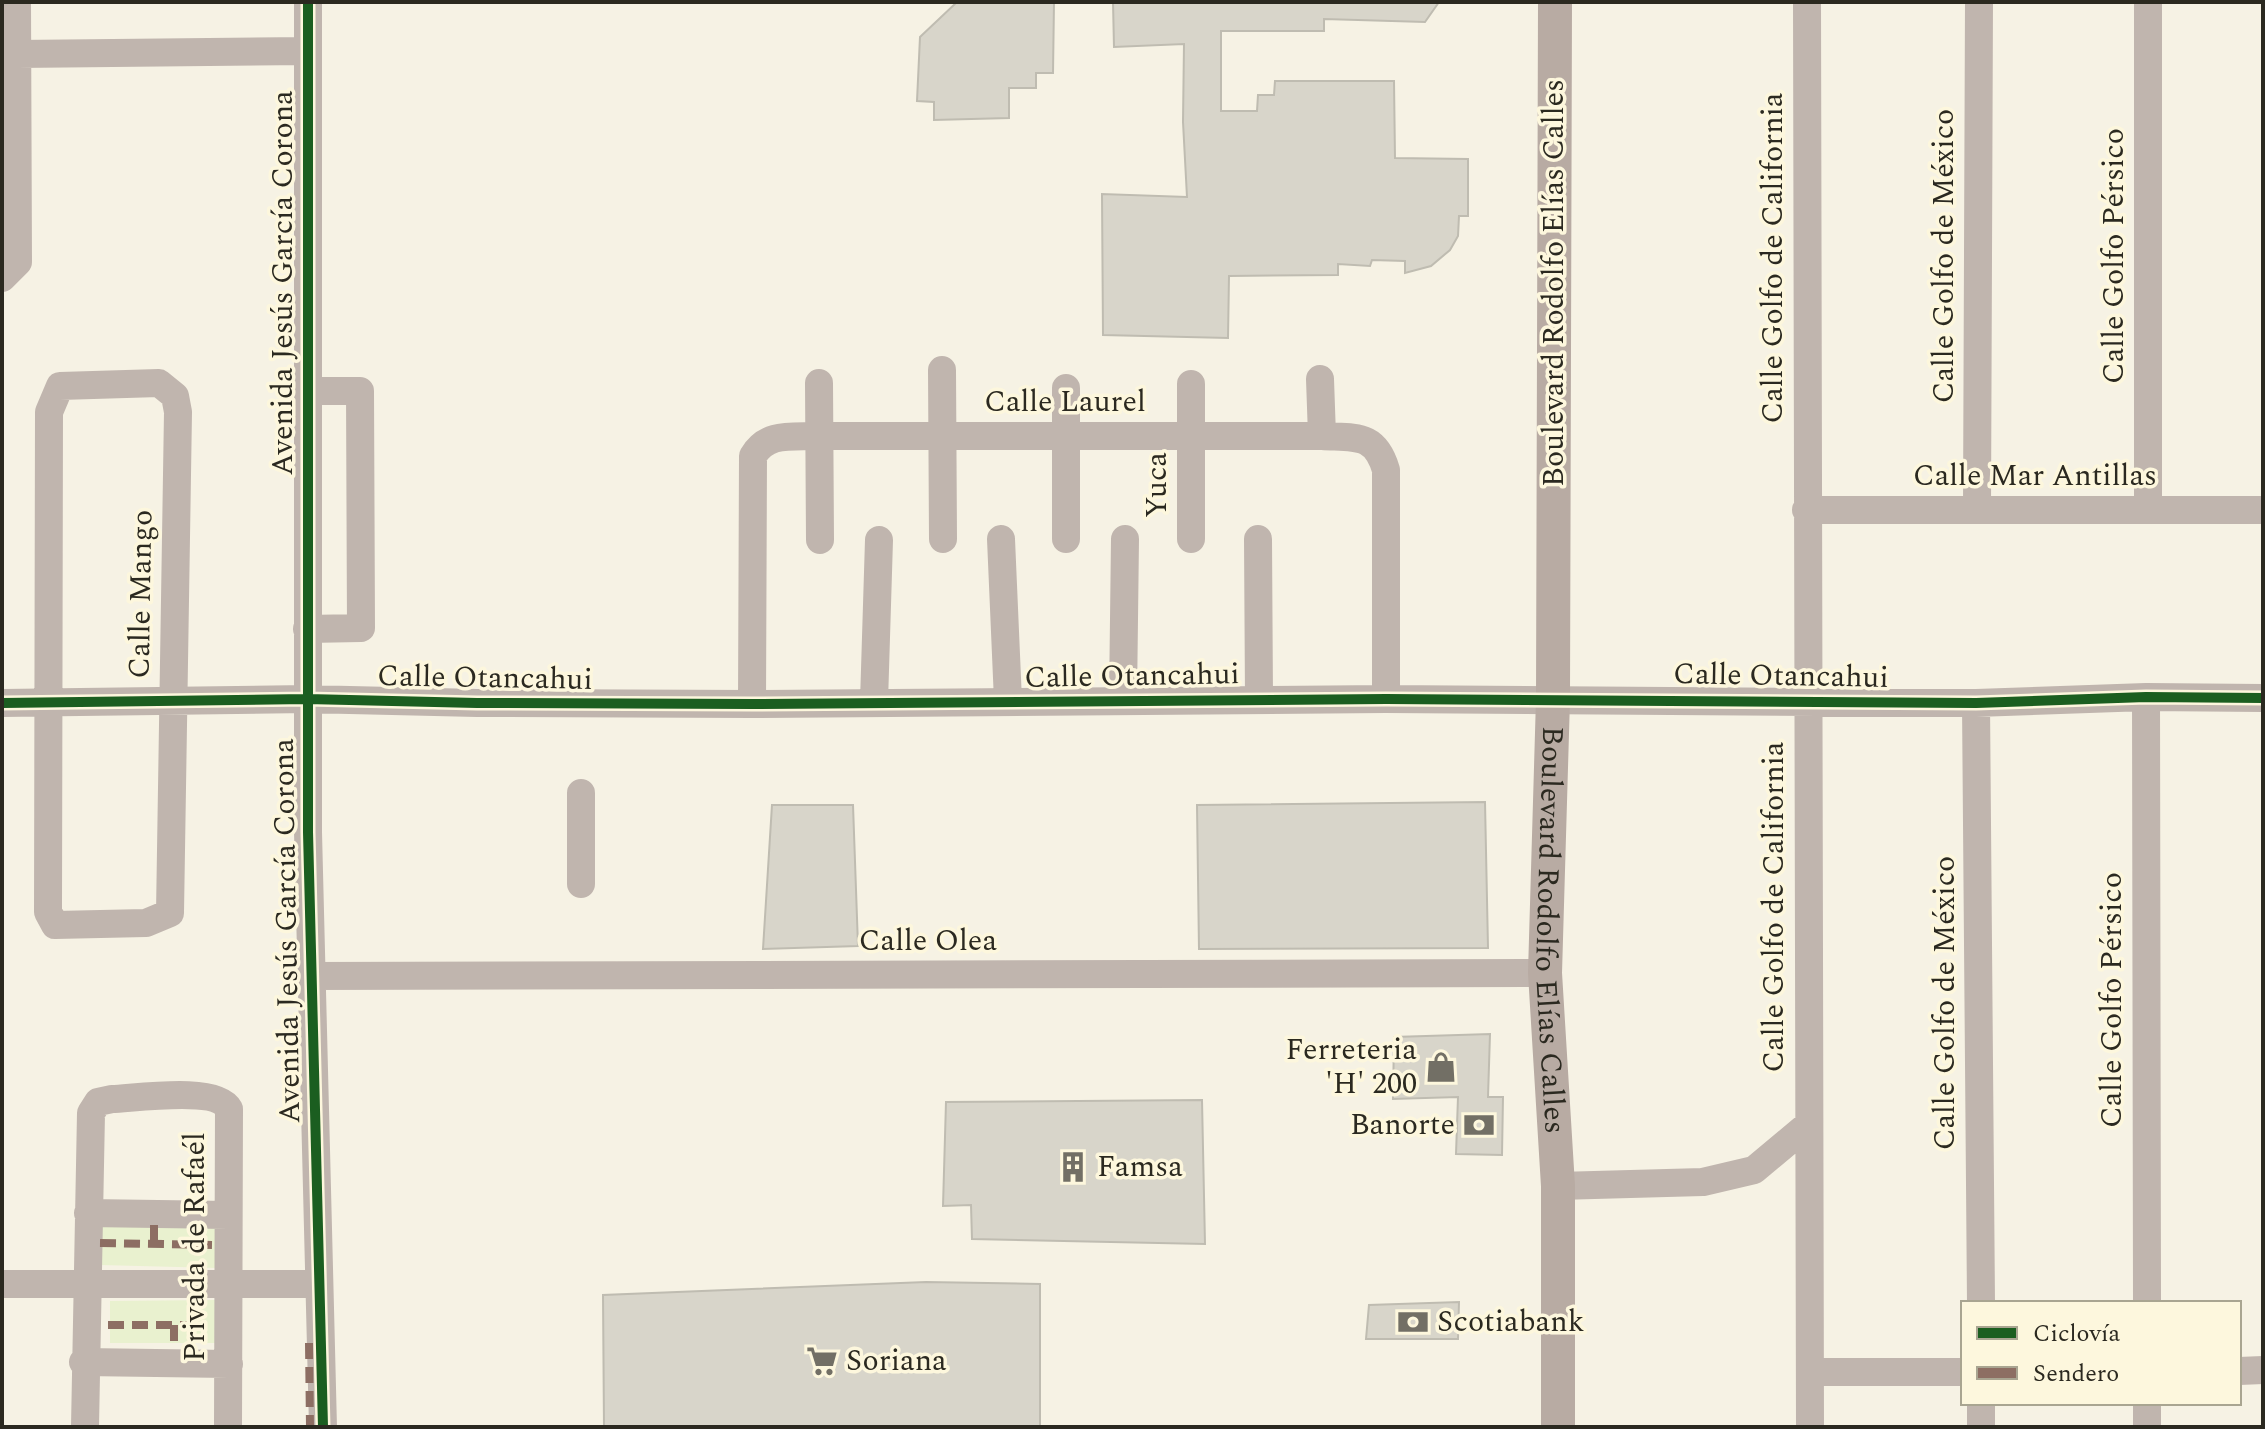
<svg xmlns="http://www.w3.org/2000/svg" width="2265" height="1429" viewBox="0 0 2265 1429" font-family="Spectral,serif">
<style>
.green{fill:#e9f1cf}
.building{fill:#d8d5ca;stroke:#bfbcb1;stroke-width:2}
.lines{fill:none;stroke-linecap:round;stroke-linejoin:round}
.minor{stroke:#c0b5ae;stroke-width:28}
.major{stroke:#b8aba3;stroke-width:34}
.quiet{stroke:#8d6e63;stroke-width:8;stroke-dasharray:16 8;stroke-linecap:butt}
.cycleway-casing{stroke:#fdf7dd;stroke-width:15}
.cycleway{stroke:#1b5e20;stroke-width:10}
.labels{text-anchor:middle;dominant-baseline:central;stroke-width:7;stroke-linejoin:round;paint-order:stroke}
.street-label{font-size:30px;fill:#2b2920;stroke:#fdf7dd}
.poi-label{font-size:30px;fill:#2b2920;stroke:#fdf7dd;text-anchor:start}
</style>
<rect width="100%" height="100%" fill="#f6f2e4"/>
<path class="green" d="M 101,1225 L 218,1227 L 217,1268 L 100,1265 Z
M 218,1300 L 218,1343 L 110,1343 L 110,1301 Z"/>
<path class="building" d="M 957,2 L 1054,2 L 1053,73 L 1036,73 L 1036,88 L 1009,88 L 1009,118 L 934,120 L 934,102 L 917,101 L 920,37 Z
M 1113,2 L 1439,2 L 1425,22 L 1324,19 L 1324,31 L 1221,31 L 1221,111 L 1257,111 L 1258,95 L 1274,95 L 1275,81 L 1394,81 L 1395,158 L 1468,159 L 1468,216 L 1459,216 L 1458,236 L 1450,250 L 1431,266 L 1405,273 L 1405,261 L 1372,260 L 1370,266 L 1338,264 L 1338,275 L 1229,276 L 1228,338 L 1103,335 L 1102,194 L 1187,197 L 1183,122 L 1184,44 L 1114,47 Z
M 1485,802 L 1488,948 L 1199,949 L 1197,805 Z
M 772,805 L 853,805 L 858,946 L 763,949 Z
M 1490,1034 L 1488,1097 L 1503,1097 L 1502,1155 L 1456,1154 L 1458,1097 L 1393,1099 L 1394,1037 Z
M 1202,1100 L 1205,1244 L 972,1239 L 971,1205 L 943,1206 L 946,1102 Z
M 926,1282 L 1040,1284 L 1040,1427 L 604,1427 L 603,1295 Z
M 1459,1302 L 1458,1339 L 1366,1339 L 1369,1305 Z"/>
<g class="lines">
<path class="minor" d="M 308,2 L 308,832 L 323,1427
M 1807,2 L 1810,1427
M 2148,2 L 2148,510
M 17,54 L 307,51
M 2,278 L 18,262 L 17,2
M 942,370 L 943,539
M 1320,379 L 1322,436
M 159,383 L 175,396 L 178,412 L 170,913 L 146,923 L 55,925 L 48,912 L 49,412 L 60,386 Z
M 819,383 L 820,540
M 1066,388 L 1066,539
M 1806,510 L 2263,510
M 1977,510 L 1979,2
M 1001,539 L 1008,701
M 1191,539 L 1191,384
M 1258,539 L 1259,699
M 307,629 L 361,628 L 360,391 L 308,391
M 2146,697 L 2147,1303
M 1123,699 L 1125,539
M 874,702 L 879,540
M 2,703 L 307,699 L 477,703 L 752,704 L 1386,699 L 1976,703 L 2146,697 L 2263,698
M 1976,703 L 1981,1303
M 752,704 L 753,456 C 767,432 791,437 817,436 L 1322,436 C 1356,438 1375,433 1386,470 L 1386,699
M 581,793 L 581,884
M 311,976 L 1545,973
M 1558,1186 L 1703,1182 L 1754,1170 L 1809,1124
M 88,1213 L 228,1215
M 2,1284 L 319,1284
M 83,1362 L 229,1364
M 2239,1371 L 2263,1370
M 1810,1372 L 1963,1372
M 1981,1403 L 1981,1427
M 2147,1403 L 2147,1427
M 85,1427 L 91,1113 L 98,1102 L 112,1099 C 137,1098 217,1086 229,1109 L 228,1427"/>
<path class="major" id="s1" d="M 1555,2 L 1553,699 L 1545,973 L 1558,1186 L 1558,1427"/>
<path class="quiet" d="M 154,1225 L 154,1244
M 100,1243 L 219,1245
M 108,1325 L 189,1325
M 174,1325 L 174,1345
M 309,1343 L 310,1427"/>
<defs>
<path id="cycleway" d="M 308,2 L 308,832 L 323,1427
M 2,703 L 307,699 L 477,703 L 752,704 L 1386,699 L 1976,703 L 2146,697 L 2263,698"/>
</defs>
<use href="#cycleway" class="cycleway-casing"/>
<use href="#cycleway" class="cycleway"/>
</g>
<defs>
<symbol id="shop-bare" viewBox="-9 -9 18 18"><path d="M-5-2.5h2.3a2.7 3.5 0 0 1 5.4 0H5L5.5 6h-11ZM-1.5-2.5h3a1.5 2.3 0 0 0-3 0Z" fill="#726f65" stroke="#fdf7dd" stroke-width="2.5" paint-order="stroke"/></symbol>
<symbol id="bank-bare" viewBox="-9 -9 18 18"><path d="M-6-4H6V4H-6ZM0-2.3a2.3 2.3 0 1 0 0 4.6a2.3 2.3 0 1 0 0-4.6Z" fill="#726f65" stroke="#fdf7dd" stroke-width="2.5" paint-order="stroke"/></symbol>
<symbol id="building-bare" viewBox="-9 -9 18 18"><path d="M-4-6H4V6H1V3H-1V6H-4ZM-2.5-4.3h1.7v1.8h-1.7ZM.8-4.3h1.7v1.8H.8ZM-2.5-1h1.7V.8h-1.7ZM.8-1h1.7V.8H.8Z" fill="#726f65" stroke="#fdf7dd" stroke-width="2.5" paint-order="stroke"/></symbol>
<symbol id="supermarket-bare" viewBox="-9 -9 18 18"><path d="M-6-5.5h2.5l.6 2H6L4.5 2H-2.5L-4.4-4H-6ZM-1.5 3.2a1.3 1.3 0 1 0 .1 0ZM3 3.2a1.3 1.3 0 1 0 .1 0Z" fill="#726f65" stroke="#fdf7dd" stroke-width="2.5" paint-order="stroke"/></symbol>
</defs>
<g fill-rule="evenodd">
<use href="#shop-bare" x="1419" y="1045" width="44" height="44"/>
<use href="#bank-bare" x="1457" y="1103" width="44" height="44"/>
<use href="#building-bare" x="1051" y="1145" width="44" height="44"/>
<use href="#bank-bare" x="1391" y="1300" width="44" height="44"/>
<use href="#supermarket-bare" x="800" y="1339" width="44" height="44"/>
</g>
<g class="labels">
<g class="street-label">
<text transform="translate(1944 256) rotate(-90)">Calle Golfo de México</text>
<text transform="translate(2114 256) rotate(-90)">Calle Golfo Pérsico</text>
<text transform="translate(1773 258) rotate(-90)">Calle Golfo de California</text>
<text transform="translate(283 283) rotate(-90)">Avenida Jesús García Corona</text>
<text transform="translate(1554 283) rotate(-90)">Boulevard Rodolfo Elías Calles</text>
<text x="1065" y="402">Calle Laurel</text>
<text x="2035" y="476">Calle Mar Antillas</text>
<text transform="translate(1157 485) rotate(-90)">Yuca</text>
<text transform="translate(141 594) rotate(-89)">Calle Mango</text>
<text transform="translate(1132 676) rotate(-1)">Calle Otancahui</text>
<text transform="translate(1781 676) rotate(1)">Calle Otancahui</text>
<text transform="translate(485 678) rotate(1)">Calle Otancahui</text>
<text transform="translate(1774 907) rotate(-90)">Calle Golfo de California</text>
<text transform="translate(287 931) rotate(-91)">Avenida Jesús García Corona</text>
<text stroke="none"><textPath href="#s1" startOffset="928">Boulevard Rodolfo Elías Calles</textPath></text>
<text x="928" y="941">Calle Olea</text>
<text transform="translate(2112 1000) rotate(-90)">Calle Golfo Pérsico</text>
<text transform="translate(1945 1003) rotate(-90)">Calle Golfo de México</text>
<text transform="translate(195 1247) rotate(-90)">Privada de Rafaél</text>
</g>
<g class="poi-label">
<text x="1417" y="1050" text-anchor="end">Ferreteria<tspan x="1417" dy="34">'H' 200</tspan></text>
<text x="1455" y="1125" text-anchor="end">Banorte</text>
<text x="1097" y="1167">Famsa</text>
<text x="1437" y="1322">Scotiabank</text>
<text x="846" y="1361">Soriana</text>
</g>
</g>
<rect width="2265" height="1429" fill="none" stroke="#2b2920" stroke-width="8"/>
<rect x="1961" y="1301" width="280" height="104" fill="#fdf7dd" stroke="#a9a591" stroke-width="2"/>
<rect x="1977" y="1327" width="40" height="12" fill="#1b5e20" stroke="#a9a591" stroke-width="2"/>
<text x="2033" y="1341" font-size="24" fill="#2b2920">Ciclovía</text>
<rect x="1977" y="1367" width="40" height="12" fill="#8d6e63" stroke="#a9a591" stroke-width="2"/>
<text x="2033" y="1381" font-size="24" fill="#2b2920">Sendero</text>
</svg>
